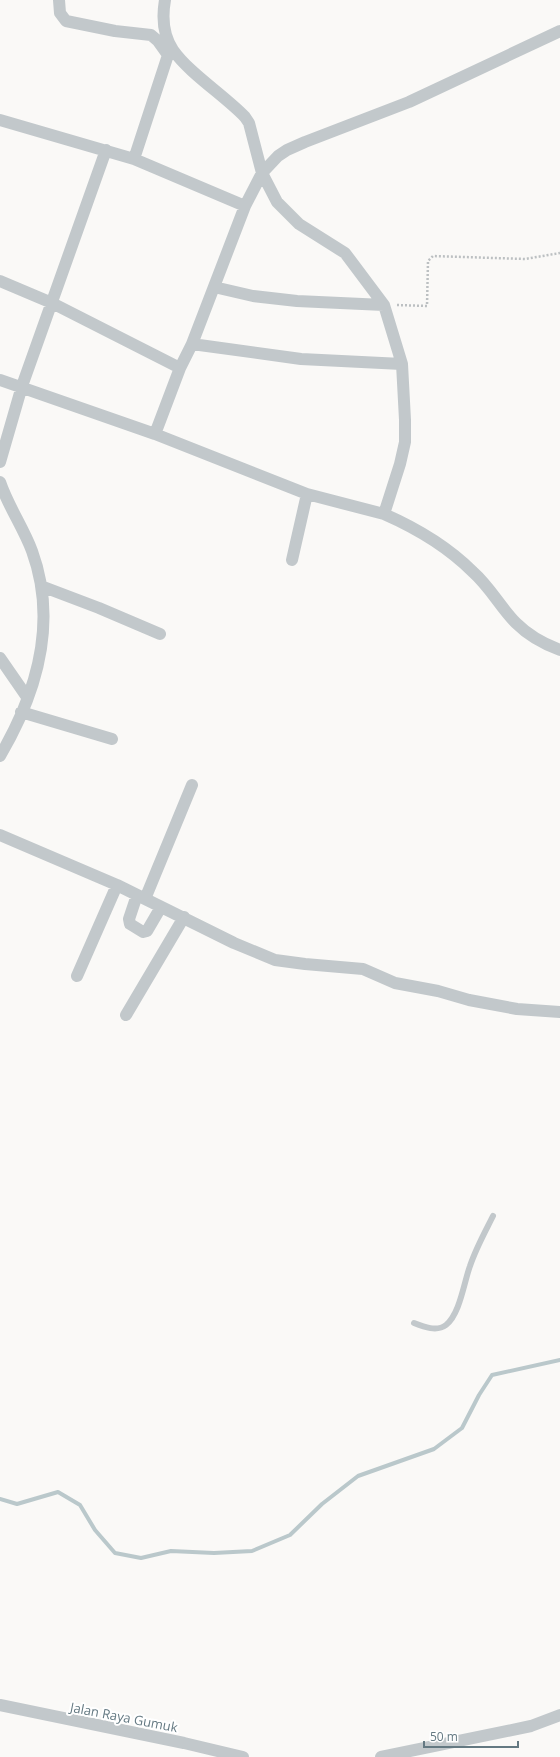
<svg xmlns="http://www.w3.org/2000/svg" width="560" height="1757" viewBox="0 0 560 1757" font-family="'Open Sans',sans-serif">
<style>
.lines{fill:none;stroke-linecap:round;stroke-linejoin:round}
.stream{stroke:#bac8cb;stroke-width:4}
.path{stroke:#bcc0c2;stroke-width:2.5;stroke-dasharray:2 2;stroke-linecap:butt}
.service{stroke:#c2c8cb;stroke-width:6}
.minor{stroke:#c2c8cb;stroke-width:12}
.labels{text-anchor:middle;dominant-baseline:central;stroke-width:4;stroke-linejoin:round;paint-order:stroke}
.street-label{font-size:13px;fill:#647982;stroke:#fff}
</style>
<rect width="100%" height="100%" fill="#faf9f7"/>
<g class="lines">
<path class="stream" d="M 0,1499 L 17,1504 L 58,1492 L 80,1505 L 95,1530 L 115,1553 L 141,1558 L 171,1551 L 214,1553 L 252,1551 L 290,1535 L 322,1504 L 358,1476 L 434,1449 L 462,1428 L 479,1395 L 492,1375 L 560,1360"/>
<path class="path" d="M 397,305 L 427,306 L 428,261 L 433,256 L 525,259 L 560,253"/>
<path class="service" d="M 414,1323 C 424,1327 437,1332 446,1325 C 460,1314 464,1282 470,1266 C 476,1248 485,1232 493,1216"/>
<path class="minor" d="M 59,0 L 60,13 L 66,21 L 115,31 L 151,35 L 158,41 L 168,55
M 165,0 C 162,17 163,35 173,50 C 189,73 225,96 245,117 L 249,123 L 262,173 L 277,202 L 299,224 L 345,253 L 384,305 L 402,364 L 405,420 L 405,442 L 400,464 L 384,514 C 416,528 449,548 473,572 C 490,587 501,608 516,623 C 529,636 544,644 560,650
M 0,120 L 134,159 L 245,206 L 262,173 L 278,156 L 287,150 L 305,142 L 409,102 L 560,31
M 134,159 L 168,55 L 172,50
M 0,281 L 52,303 L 180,368 L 192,344 L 245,206
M 214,287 L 253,296 L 297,301 L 384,305
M 192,344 L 301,359 L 402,364
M 0,380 L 155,434 L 307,494 L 384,514
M 155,434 L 180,368
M 0,462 L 22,386 L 106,150
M 0,482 C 8,506 23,527 32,551 C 58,622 37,693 0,756
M 292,560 L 307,494
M 41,586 L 99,608 L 160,634
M 0,658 L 27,697
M 21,712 L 112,739
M 0,835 L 117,885 L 234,943 L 275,960 L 305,964 L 363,969 L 395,983 L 438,991 L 469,1000 L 517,1009 L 560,1012
M 137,895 L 129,919 L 130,924 L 143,932 L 147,931 L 161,907
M 145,899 L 192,785
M 77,976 L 117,885
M 126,1015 L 184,917
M 0,1705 L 184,1743 L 243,1757
M 381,1757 L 531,1726 L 560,1715"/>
</g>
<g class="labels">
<g class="street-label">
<text transform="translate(124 1717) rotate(11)">Jalan Raya Gumuk</text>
</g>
</g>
<path d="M424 1741v6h94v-6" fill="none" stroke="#647982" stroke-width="2"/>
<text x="430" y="1741" font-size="12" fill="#647982" stroke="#ffffff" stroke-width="3" paint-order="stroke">50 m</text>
</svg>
